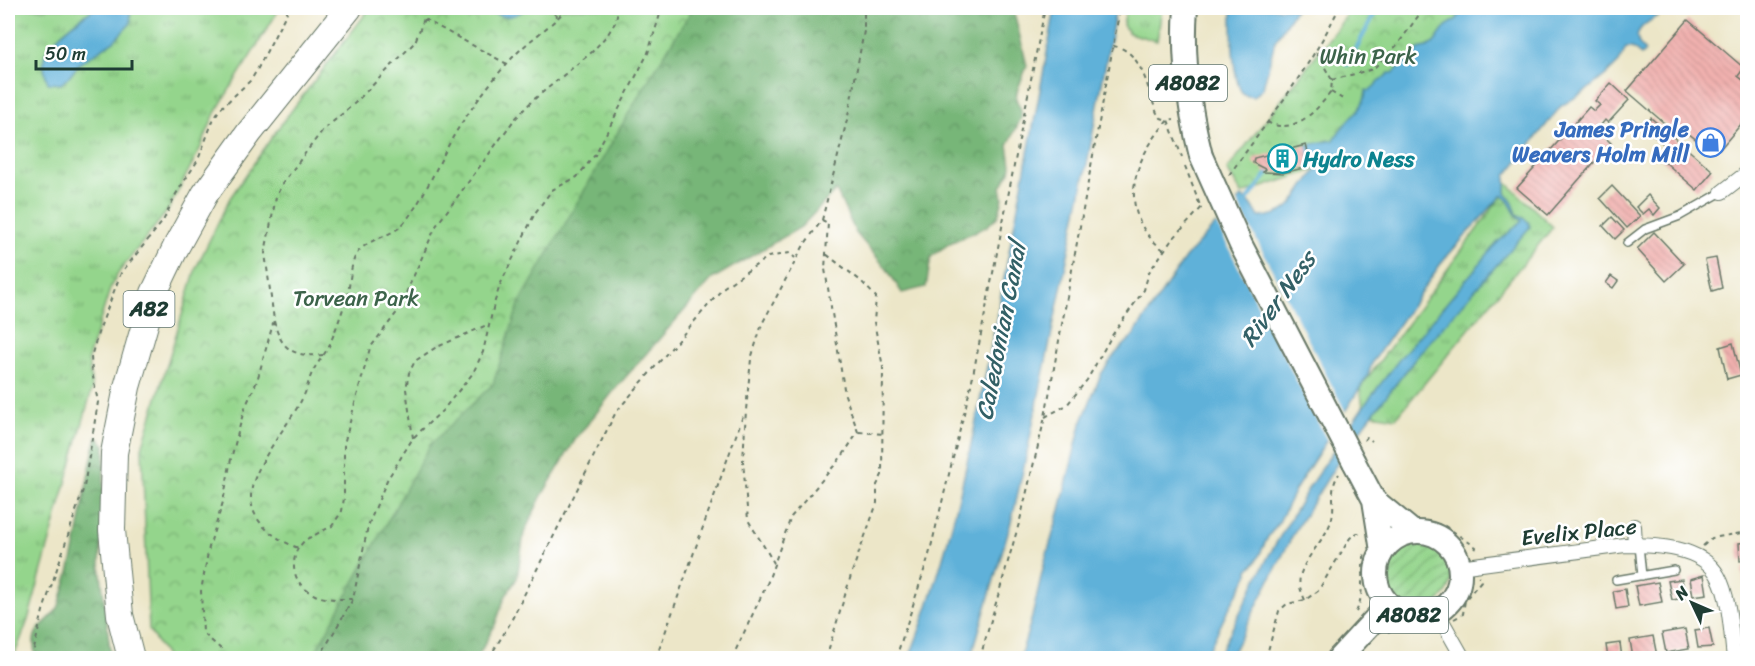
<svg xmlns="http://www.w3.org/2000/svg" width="1755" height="666" viewBox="0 0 1755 666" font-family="Sriracha,sans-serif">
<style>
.grass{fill:url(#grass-tufts);stroke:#5a8960;stroke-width:1.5}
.forest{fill:url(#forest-crowns);stroke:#4b7a56;stroke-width:1.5}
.park{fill:url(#park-crowns);stroke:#5a8960;stroke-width:1.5}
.garden{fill:url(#garden-furrows);stroke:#5a8960;stroke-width:1.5}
.water{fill:#5eb1d9;stroke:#3e7786;stroke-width:1.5}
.pier{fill:#ece6c8}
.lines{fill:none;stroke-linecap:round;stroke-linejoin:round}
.stream{stroke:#5eb1d9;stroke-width:4}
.building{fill:url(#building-back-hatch)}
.lane-casing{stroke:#677868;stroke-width:10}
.street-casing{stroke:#677868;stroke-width:16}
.primary-casing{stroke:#677868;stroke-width:26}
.highway-casing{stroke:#677868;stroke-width:28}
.path{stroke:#677868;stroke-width:2;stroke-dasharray:4.5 4.5;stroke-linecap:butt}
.lane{stroke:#fff;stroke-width:7}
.street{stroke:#fff;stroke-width:14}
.primary{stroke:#fff;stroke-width:22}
.highway{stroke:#fff;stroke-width:26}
.primary-bridge-casing{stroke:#677868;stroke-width:26;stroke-linecap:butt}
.primary-bridge{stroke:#fff;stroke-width:22}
.labels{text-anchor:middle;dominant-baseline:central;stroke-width:5;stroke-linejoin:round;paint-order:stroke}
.shield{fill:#fff;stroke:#627771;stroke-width:1.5}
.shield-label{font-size:21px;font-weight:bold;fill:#1f3d34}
.park-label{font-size:22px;fill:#3c634a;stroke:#fff}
.shop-label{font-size:22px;font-weight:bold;fill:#366cbe;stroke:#fff;text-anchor:end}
.culture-label{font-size:22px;font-weight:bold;fill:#0d838f;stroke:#fff;text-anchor:start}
.street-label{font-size:22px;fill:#1f3d34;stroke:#fff}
.water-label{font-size:24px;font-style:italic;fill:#326066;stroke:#fff}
</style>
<defs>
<pattern id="grass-tufts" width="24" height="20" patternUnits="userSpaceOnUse" patternTransform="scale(1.5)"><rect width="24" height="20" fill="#94d58c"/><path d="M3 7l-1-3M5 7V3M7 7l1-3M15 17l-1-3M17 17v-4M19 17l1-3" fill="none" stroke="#78ae73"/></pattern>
<pattern id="forest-crowns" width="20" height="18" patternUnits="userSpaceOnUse" patternTransform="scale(1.5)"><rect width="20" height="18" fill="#77b678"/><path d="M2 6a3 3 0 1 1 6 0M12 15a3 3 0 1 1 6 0" fill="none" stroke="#619563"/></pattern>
<pattern id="park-crowns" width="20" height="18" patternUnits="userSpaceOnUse" patternTransform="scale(1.5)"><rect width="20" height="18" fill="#94d58c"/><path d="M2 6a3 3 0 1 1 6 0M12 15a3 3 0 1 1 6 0" fill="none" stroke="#78ae73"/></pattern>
<pattern id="garden-furrows" width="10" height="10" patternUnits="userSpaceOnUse" patternTransform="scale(1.5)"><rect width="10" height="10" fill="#94d58c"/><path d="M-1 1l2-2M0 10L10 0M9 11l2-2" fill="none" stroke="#78ae73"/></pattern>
<pattern id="building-back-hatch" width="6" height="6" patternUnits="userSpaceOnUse" patternTransform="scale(1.5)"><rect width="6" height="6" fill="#f1b1af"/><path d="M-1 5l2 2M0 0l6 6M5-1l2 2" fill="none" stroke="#ce9997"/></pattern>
</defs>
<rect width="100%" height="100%" fill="#fff"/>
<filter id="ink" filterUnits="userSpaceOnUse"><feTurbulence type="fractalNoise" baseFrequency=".0167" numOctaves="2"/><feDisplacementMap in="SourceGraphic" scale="12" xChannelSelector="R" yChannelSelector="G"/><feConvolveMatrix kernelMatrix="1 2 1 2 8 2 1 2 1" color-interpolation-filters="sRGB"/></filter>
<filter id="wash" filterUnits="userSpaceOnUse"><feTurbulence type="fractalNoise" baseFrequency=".008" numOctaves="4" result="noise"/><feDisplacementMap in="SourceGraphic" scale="24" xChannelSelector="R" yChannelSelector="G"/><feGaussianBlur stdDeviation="1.35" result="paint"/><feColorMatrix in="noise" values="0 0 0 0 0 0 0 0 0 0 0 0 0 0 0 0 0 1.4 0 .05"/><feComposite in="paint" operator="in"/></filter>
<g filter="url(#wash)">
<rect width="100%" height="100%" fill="#ece6c8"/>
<path class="grass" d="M 8,8 L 280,8 L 215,113 L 201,147 L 168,210 L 119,272 L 111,286 L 88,359 L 92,389 L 28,620 L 15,654 L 18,658 L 8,658 Z
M 1126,8 L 1162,8 L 1157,41 L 1129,33 L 1123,25 Z
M 1506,182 L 1553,227 L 1396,418 L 1372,414 L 1363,407 L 1360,388 L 1506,190 Z"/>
<path class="forest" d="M 673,8 L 1013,8 L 1027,66 L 1017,91 L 1016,99 L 1021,110 L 1021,118 L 1008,145 L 1011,165 L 1010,171 L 1001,187 L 1003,198 L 998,216 L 987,226 L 950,243 L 931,257 L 926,287 L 902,293 L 887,269 L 856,233 L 836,190 L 801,227 L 712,279 L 616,388 L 575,440 L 541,497 L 524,533 L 517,578 L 505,597 L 495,625 L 477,658 L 301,658 L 323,610 L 506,325 Z
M 97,437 L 105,445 L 100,565 L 111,658 L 36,658 C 28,626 44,629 58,608 C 60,604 61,599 62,595 C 80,544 83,489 97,437 Z"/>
<path class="park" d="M 370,8 L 693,8 L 637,99 L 519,304 L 493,384 L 430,445 L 312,658 L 167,658 L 149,630 L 142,448 L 196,268 L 230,198 L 279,127 Z
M 1350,8 L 1472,8 L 1314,170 L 1242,194 L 1227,170 L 1341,23 Z"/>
<path class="garden" d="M1384 574a34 34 0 1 1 68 0a34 34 0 1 1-68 0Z"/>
<path class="water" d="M 96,8 L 130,8 L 131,23 L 114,41 L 79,64 L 70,76 L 61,84 L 48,83 C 45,74 42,64 45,54 C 51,39 82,16 96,8 Z
M 482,8 L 528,8 C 509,21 501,18 482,8 Z
M 1055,8 L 1116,8 L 1088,159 L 1026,457 L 1013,515 L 971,658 L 909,658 C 953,547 974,433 997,316 C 1016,213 1037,111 1055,8 Z
M 1232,8 L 1296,8 L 1275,41 L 1263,88 L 1254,97 C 1251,96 1248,97 1245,95 C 1231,88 1232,23 1232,8 Z
M 1463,8 L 1671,8 C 1656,19 1622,29 1645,51 L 1641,55 L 1632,48 L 1626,48 L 1619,62 L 1607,74 L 1586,91 L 1561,106 L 1506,176 L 1506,193 L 1513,203 L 1517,214 L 1529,222 L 1530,227 L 1419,354 L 1348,446 L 1296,529 L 1230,658 L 1217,658 L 1269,555 L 1311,484 L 1363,407 L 1401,357 L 1497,243 L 1522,221 C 1512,214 1512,201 1502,195 L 1442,262 L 1373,361 L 1367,377 L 1295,490 L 1279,522 L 1268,537 L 1256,562 L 1248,570 L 1248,575 L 1227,612 L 1205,658 L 1020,658 L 1032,617 L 1044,564 L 1060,510 L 1081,424 L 1101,374 L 1115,354 L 1133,336 L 1185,258 L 1237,201 L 1242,197 L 1252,205 L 1259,217 C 1300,215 1295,189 1320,167 L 1319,164 L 1312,166 L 1306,145 L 1334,140 C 1344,119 1365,112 1366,90 L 1369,91 L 1389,73 L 1393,73 L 1403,64 L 1414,58 L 1418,49 L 1427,47 L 1434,43 L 1446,26 L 1456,20 Z"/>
<path class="pier" d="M 1235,198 L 1347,415 L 1329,444 L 1215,221 Z"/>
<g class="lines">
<path class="stream" d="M 1347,65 L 1378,8
M 1244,205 L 1272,168"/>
</g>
<g id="blocks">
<path class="building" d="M 1688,20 L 1744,68 L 1738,76 L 1748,84 L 1748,116 L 1720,149 L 1717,147 L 1714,151 L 1705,143 L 1703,145 L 1683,129 L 1678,135 L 1627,91 Z
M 1611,83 L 1629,100 L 1608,123 L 1605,120 L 1597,130 L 1611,143 L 1548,215 L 1517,188 L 1589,107 L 1594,111 L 1600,105 L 1595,101 Z
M 1651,118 L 1713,171 L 1697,190 L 1659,157 L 1667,147 L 1644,127 Z
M 1306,145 L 1312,166 L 1283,173 L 1263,172 L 1265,169 L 1253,163 L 1254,158 Z
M 1612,186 L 1640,216 L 1627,228 L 1600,198 Z
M 1648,195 L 1660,208 L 1654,215 L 1649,209 L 1643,214 L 1636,207 Z
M 1612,217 L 1624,230 L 1615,239 L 1603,226 Z
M 1654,232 L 1684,264 L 1666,281 L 1637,249 Z
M 1716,258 L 1722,288 L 1712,291 L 1705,260 Z
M 1611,276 L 1618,281 L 1613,288 L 1606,283 Z
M 1733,343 L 1741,375 L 1727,379 L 1720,347 Z
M 1748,542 L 1748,560 L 1740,561 L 1739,543 Z
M 1748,567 L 1748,594 L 1746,594 L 1742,569 Z
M 1704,575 L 1707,594 L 1693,596 L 1690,579 Z
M 1682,579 L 1685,598 L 1672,600 L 1668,581 Z
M 1658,582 L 1662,602 L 1639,606 L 1635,586 Z
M 1625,589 L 1628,607 L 1616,609 L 1613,591 Z
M 1709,628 L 1713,647 L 1698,648 L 1695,630 Z
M 1685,629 L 1689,649 L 1666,653 L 1662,633 Z
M 1653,636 L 1657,656 L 1633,658 L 1630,640 Z
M 1620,643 L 1622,658 L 1608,658 L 1606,645 Z"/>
</g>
</g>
<g filter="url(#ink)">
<use href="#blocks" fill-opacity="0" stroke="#677868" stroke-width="1.5"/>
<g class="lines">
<defs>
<path id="lane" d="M 1627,243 L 1645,229 L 1680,216 L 1722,192
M 1639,545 L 1642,576
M 1616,580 L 1674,570"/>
<path id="street" d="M 1722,192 L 1748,172
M 1634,526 L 1635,545
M 1459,567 L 1625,545 C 1655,545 1702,546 1718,576 C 1730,597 1731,634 1734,658
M 1437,612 L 1463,658"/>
<path id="primary" d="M 1186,8 C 1182,58 1189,108 1201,156
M 1354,462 L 1374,500 L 1382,551
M 1374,500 L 1413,532
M1376 574a42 42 0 1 1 84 0a42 42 0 1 1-84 0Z
M 1339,658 L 1378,616 L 1390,607"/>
<path id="highway" d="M 131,658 L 120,615 L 112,530 L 114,453 L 127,387 L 154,293 L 177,245 L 205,194 L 249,133 L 349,8"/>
</defs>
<use href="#lane" class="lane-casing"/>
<use href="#street" class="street-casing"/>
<use href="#primary" class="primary-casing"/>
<use href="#highway" class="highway-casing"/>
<path class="path" d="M 547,8 L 558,17
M 567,8 C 552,26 533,37 517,53 C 497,73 479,98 463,121 C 441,153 429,192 404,223 C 391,238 366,238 356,255 C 349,268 351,286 346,300 C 341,315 335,332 329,346 C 324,356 316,364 312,373 C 308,381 307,391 302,399 C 288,427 250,468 251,498 C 252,524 276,539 298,548 L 305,540 L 332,526 L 342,511 L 344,498 L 344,444 L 370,348 L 398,311 L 436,226 L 514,120 L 532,101 L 592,52 L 608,34 L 616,21 L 618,8
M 424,19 L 507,64
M 1113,46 C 1143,50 1147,90 1157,113 L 1161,118 L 1168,120 L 1182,157
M 1332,80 L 1373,69 L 1398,44 L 1424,8
M 1331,92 L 1346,101
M 1267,122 C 1294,136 1316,111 1331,92 L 1332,80 L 1316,52
M 1185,166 L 1201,208
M 1229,175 C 1268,121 1310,68 1339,8
M 822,220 L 848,116 L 864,31 L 864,8
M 1164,250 C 1130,226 1126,187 1146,151 C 1152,140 1160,130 1168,120 L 1174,119
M 274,321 C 281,351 295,357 324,355
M 1045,417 L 1067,405 L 1087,380 L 1111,337 L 1144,290 L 1149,272 L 1171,241 L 1204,205
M 859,432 L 883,434
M 413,438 L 406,389 L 409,373 L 415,361 L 435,348 L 489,324
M 1364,440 L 1367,437 L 1372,441
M 1427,521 L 1445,526 L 1476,547 L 1475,551
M 1703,546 L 1712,538 L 1748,532
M 298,548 C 289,567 295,586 315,595 C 326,600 341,599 353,599
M 1305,600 C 1302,593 1298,586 1300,577 C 1304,558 1323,542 1330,524 C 1338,505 1327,491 1339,474
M 1356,612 C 1366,591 1359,575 1365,553
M 1454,619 L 1463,614 L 1465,600 L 1481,581 L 1478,576
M 1388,632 C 1402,625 1416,627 1430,633 L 1434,631
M 36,658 L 34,649 L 43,611 L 84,487 L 98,402 L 92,372 L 91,357 L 98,333 L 121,273 L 163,221 L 176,194 L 198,160 L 214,118 L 220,109 L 251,80 L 257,70 L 289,8
M 223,658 L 221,649 L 203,633 L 201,591 L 209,547 L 223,502 L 231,459 L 244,410 L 257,381 L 274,320 L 265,253 L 276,197 L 282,184 L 322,131 L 355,103 L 415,42 L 428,8
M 319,658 L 353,599 L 368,526 L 387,480 L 413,438 L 443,410 L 473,373 L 483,352 L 494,304 L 500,285 L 535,213 L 552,190 L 577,177 L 595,155 L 648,53 L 662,8
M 489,658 L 509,625 L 616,412 L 724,287 L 768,257 L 790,253 L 795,258
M 656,658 L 744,413
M 732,658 L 767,584 L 791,517 L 843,455 L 858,432 L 845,395 L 825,269 L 828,223 L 822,220 L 804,245 L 762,324 L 751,359 L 746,410 L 743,461 L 748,520 L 774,563
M 826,658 L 852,572 L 877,503 L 877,485 L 882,475 L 883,367 L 874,322 L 876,297 L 861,281 L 826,254
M 896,658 L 929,555 L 971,385 L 1045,8
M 980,658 L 1020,520 L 1045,417 L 1120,8
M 1266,658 L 1279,611 L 1287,604 L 1305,600 L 1318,591 L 1350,538 L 1357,533 L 1361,533
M 1389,658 L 1401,655 L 1418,658"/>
<use href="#lane" class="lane"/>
<use href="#street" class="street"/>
<use href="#primary" class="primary"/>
<use href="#highway" class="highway"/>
<defs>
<path id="primary-bridge" d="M 1201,156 L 1241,245 L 1354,462"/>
</defs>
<use href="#primary-bridge" class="primary-bridge-casing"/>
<use href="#primary-bridge" class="primary-bridge"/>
</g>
</g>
<defs>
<symbol id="shop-ring" viewBox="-11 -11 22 22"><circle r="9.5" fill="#fff" stroke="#3f7fe0" stroke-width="1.5"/><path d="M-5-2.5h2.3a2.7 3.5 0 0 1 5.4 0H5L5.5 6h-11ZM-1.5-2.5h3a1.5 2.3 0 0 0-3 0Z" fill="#3f7fe0"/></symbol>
<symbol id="building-ring" viewBox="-11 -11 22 22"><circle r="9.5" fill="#fff" stroke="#0f9aa8" stroke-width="1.5"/><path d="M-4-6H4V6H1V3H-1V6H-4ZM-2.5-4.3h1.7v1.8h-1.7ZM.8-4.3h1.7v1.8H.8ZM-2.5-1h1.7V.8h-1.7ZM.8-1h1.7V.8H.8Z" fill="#0f9aa8"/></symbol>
</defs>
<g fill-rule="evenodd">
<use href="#shop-ring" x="1694" y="126" width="33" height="33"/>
<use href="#building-ring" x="1266" y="142" width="33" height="33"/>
</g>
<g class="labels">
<g class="shield">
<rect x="1149" y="65" width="78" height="36" rx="4.5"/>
<rect x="123.5" y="291" width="51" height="36" rx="4.5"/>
<rect x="1370" y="597" width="78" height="36" rx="4.5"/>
</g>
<g class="shield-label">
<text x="1188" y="83">A8082</text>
<text x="149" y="309">A82</text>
<text x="1409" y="615">A8082</text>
</g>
<g class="park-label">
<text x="1368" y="56">Whin Park</text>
<text x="356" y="298">Torvean Park</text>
</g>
<g class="shop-label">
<text x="1689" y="129">James Pringle<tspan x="1689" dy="25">Weavers Holm Mill</tspan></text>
</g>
<g class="culture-label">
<text x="1303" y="159">Hydro Ness</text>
</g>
<g class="street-label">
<text transform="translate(1579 532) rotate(-6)">Evelix Place</text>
</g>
<g class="water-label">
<text transform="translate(1278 299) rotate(-54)">River Ness</text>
<text transform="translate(1001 331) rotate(-79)">Caledonian Canal</text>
</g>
</g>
<rect width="1755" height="666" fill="none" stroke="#fff" stroke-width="30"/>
<g transform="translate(1692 603) rotate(314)" stroke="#ffffff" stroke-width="4.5" paint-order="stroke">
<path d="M0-4.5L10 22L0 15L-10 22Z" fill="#1f3d34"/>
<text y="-9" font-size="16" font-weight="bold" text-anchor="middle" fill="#1f3d34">N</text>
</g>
<path d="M36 60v9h96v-9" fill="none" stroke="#1f3d34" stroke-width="3"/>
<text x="45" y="60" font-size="18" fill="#1f3d34" stroke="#ffffff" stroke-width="4.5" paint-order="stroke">50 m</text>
</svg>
